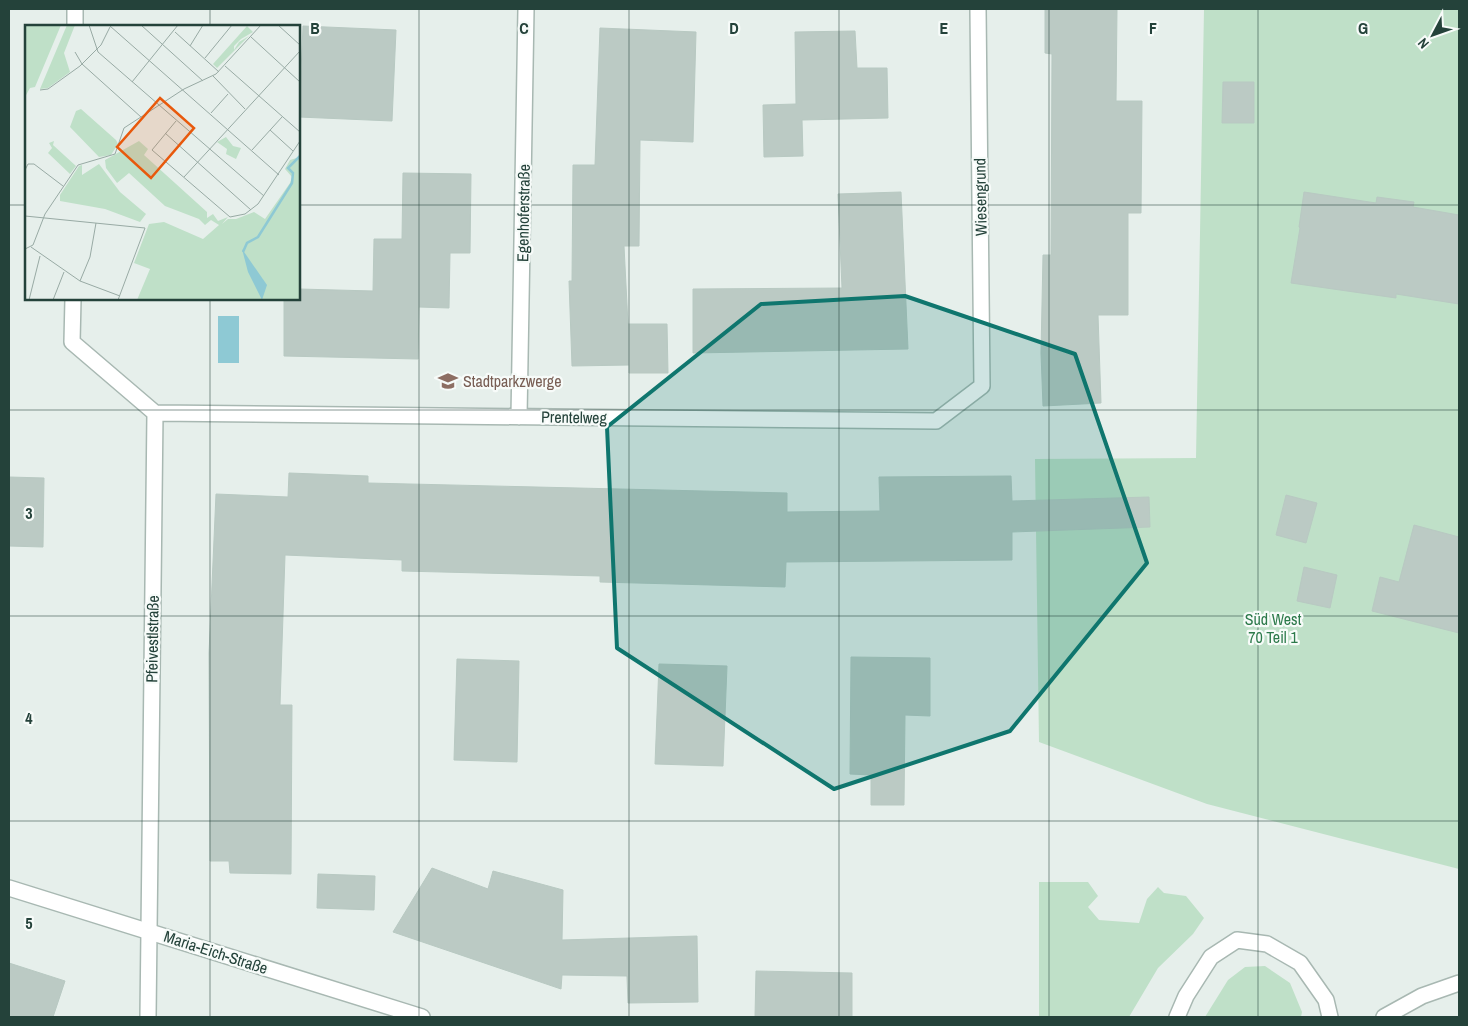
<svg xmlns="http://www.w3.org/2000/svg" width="1468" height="1026" viewBox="0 0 1468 1026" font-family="'Archivo Narrow',sans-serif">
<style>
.green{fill:#bfe0c8}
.water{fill:#8ec9d4}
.building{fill:#bbcac4;stroke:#b8c9c2}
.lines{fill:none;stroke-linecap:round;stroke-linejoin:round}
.service-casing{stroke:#a8b8b2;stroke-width:18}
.minor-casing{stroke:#a8b8b2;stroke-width:18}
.tertiary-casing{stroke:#a8b8b2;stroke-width:18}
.service{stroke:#fff;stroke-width:15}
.minor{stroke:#fff;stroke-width:15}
.tertiary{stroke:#fff;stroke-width:15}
.marked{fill:#0f766e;fill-opacity:0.2;stroke:#0f766e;stroke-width:4;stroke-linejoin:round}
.grid{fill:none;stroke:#24423a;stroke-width:1;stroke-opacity:0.55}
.labels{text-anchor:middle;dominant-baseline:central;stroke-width:4.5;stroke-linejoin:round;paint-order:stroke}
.street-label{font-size:16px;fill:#24423a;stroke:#f7fbf9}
.education-label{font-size:16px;fill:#785e54;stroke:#f7fbf9;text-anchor:start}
.park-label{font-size:16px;fill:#2d7a4b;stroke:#f7fbf9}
.inset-river{fill:none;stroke:#8ec9d4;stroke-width:2.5}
.inset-road{fill:none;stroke:#98aaa4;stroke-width:1}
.view{fill:#e8590c;fill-opacity:0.15;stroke:#e8590c;stroke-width:2.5}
.inset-edge{fill:none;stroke:#24423a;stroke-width:2.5}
.grid-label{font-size:16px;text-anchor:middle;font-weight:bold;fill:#24423a;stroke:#f7fbf9;stroke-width:4.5;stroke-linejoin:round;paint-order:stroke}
</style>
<rect width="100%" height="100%" fill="#e6efeb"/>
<path class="green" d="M 1204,9 L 1459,9 L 1459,869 L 1207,804 L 1039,742 L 1035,459 L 1196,458 Z
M 1039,882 L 1088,882 L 1098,896 L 1088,907 L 1099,920 L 1139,923 L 1147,899 L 1158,887 L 1164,893 L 1186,896 L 1204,918 L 1193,934 L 1158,968 L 1129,1017 L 1039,1017 Z
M 1265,966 L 1290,983 L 1302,1012 L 1301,1017 L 1205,1017 L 1228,980 L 1245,967 Z"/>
<path class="water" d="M 218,316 L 239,316 L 239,363 L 218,363 Z"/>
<path class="building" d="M 1045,9 L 1117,9 L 1116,101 L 1142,101 L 1141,213 L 1128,213 L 1128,315 L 1098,315 L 1101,403 L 1043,406 L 1041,353 L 1043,255 L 1051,255 L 1052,54 L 1045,53 Z
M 303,26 L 396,30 L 392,121 L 299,117 Z
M 600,28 L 696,32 L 693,142 L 640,140 L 639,246 L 624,246 L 628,324 L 667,324 L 668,373 L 629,373 L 629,365 L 572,366 L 569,281 L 572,281 L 573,165 L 595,165 Z
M 855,31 L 857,68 L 887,68 L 888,118 L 802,120 L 803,156 L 764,157 L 763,105 L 796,104 L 795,32 Z
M 1223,82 L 1254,82 L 1254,123 L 1222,123 Z
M 403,173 L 471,174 L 470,253 L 450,253 L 449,308 L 419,307 L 418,359 L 284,356 L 284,299 L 299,299 L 299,289 L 373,291 L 374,239 L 402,239 Z
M 901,192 L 908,349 L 693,353 L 693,289 L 842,288 L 838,194 Z
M 1304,192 L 1376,203 L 1377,197 L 1414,202 L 1413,207 L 1459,215 L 1459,304 L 1396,294 L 1396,298 L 1291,283 L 1300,228 L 1299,227 Z
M 289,473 L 368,476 L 368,483 L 787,493 L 787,512 L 880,511 L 879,477 L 1011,476 L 1012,501 L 1149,497 L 1150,527 L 1012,532 L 1012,560 L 786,562 L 785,587 L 600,582 L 600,576 L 402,571 L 402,560 L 285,555 L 280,705 L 292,705 L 291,874 L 230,873 L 229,861 L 210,861 L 209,653 L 216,494 L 288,497 Z
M 9,477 L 44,478 L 43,547 L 9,546 Z
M 1286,495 L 1317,503 L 1306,543 L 1276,535 Z
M 1414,525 L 1459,537 L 1459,633 L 1372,611 L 1380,577 L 1399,582 Z
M 1304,567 L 1337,575 L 1330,608 L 1297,601 Z
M 851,657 L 930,658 L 930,716 L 905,715 L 904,805 L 871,805 L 871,775 L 850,774 Z
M 457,659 L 519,661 L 517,762 L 454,760 Z
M 659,664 L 727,666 L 723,766 L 655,764 Z
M 432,868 L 488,889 L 493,871 L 563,890 L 562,940 L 697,936 L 698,1002 L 628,1003 L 627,976 L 562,975 L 561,989 L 393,932 Z
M 318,874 L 375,876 L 374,910 L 317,908 Z
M 9,963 L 65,981 L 53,1017 L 9,1017 Z
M 756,971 L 852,973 L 852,1017 L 755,1017 Z"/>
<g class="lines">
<defs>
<path id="service" d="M 1177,1017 L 1186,996 L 1211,957 L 1237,940 L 1267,944 L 1300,963 L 1326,1000 L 1330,1017"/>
<path id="minor" d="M 75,26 L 75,9
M 73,299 L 72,342 L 155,413 L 148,1017
M 155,413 L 936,421 L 982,386 L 978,9
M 519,417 L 526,9"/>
<path id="tertiary" d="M 9,888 L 422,1017
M 1384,1017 L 1422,996 L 1459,983"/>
</defs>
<use href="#service" class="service-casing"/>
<use href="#minor" class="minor-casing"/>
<use href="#tertiary" class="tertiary-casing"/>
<use href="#service" class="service"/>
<use href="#minor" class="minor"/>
<use href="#tertiary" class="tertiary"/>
</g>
<path class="marked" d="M 905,296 L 1075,354 L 1147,563 L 1010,731 L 834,789 L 617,648 L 607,427 L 761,304 Z"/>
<path class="grid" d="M 210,9 L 210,26M 419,9 L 419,1017M 629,9 L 629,1017M 839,9 L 839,1017M 1049,9 L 1049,1017M 1258,9 L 1258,1017M 9,205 L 26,205M 299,205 L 1459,205M 210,299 L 210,1017M 9,410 L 1459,410M 9,616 L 1459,616M 9,821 L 1459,821"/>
<defs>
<symbol id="school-bare" viewBox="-9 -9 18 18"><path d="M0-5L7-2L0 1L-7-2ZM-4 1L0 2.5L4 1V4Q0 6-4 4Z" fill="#8d6e63" stroke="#f7fbf9" stroke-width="2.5" paint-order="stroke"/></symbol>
</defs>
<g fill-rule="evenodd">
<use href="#school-bare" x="434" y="367" width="28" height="28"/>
</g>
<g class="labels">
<g class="street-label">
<text transform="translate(980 197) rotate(-91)">Wiesengrund</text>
<text transform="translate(523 213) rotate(-89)">Egenhoferstraße</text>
<text transform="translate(574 417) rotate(1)">Prentelweg</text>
<text transform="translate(152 639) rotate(-89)">Pfeivestlstraße</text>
<text transform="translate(216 952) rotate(18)">Maria-Eich-Straße</text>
</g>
<g class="education-label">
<text x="463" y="381">Stadtparkzwerge</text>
</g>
<g class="park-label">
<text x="1273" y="619">Süd West<tspan x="1273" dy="18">70 Teil 1</tspan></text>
</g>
</g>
<g transform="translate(25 25)">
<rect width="275" height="275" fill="#e6efeb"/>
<path d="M 0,0 L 36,0 L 10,62 L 5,63 L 0,72 ZM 42,0 L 50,0 L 39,28 L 45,47 L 23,63 L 15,64 ZM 222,1 L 228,7 L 216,14 L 209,21 L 209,25 L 214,17 L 224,11 L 192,43 L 188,39 ZM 56,84 L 91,115 L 93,119 L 86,130 L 74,132 L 45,102 L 51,86 ZM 201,112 L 208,121 L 216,123 L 211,134 L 201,129 L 202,124 L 192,117 ZM 29,116 L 28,120 L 51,141 L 45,149 L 23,128 L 27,123 L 24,118 ZM 114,116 L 123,124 L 119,130 L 182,187 L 182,193 L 188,189 L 193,196 L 203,192 L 197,199 L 203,194 L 211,194 L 229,187 L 240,194 L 265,158 L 267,152 L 260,144 L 265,135 L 275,132 L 275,275 L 112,275 L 125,244 L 109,238 L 124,199 L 139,197 L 178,214 L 194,200 L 186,195 L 180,200 L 174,194 L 140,181 L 104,148 L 92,158 L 81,143 L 80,135 ZM 74,139 L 95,167 L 121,189 L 115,197 L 80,184 L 35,176 L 35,170 L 54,141 L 57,140 L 57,150 Z" fill="#bfe0c8"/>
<path d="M 217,224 L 242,260 L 237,275 L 223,247 Z" fill="#8ec9d4"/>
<path class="inset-river" d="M 218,227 L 222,218 L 233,212 L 267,158 L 268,148 L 263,143 L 275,131"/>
<path class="inset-road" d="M 64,0 L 73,27 L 239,171M 116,0 L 178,56M 253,0 L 275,20M 85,1 L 254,150M 150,7 L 194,47M 226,12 L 275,57M 165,21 L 178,0M 50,27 L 57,39 L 116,92M 180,33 L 207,0M 200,41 L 275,107M 188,51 L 220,84M 107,57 L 153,0M 15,65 L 23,64 L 55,41 L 76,20 L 85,2M 186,88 L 203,69M 151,96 L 127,125 L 205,192 L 220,189 L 233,179 L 275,116M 245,105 L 268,126M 140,108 L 226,185M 227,125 L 257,92M 0,145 L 3,139 L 9,139 L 38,161M 159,152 L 275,26M 0,191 L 120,203 L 93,275M 6,222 L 55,256 L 95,271M 0,224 L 8,220 L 20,189 L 53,140 L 90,129 L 99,103 L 159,64 L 191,49 L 236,0M 55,256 L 65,232 L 71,198M 4,275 L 15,231M 28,275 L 39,247"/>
<path class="view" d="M 135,73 L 169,103 L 126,153 L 92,122 Z"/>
<rect width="275" height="275" class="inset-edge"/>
</g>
<g class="grid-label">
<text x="315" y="34">B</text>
<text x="524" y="34">C</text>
<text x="734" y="34">D</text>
<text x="944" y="34">E</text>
<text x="1153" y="34">F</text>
<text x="1363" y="34">G</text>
<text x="29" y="519">3</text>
<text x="29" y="724">4</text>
<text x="29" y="929">5</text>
</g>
<rect width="1468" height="1026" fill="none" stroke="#24423a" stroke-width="20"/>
<g transform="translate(1433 35) rotate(229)" stroke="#f7fbf9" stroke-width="4" paint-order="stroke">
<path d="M0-4L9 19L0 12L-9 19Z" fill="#24423a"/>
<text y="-8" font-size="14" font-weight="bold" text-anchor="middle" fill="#24423a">N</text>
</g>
</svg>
